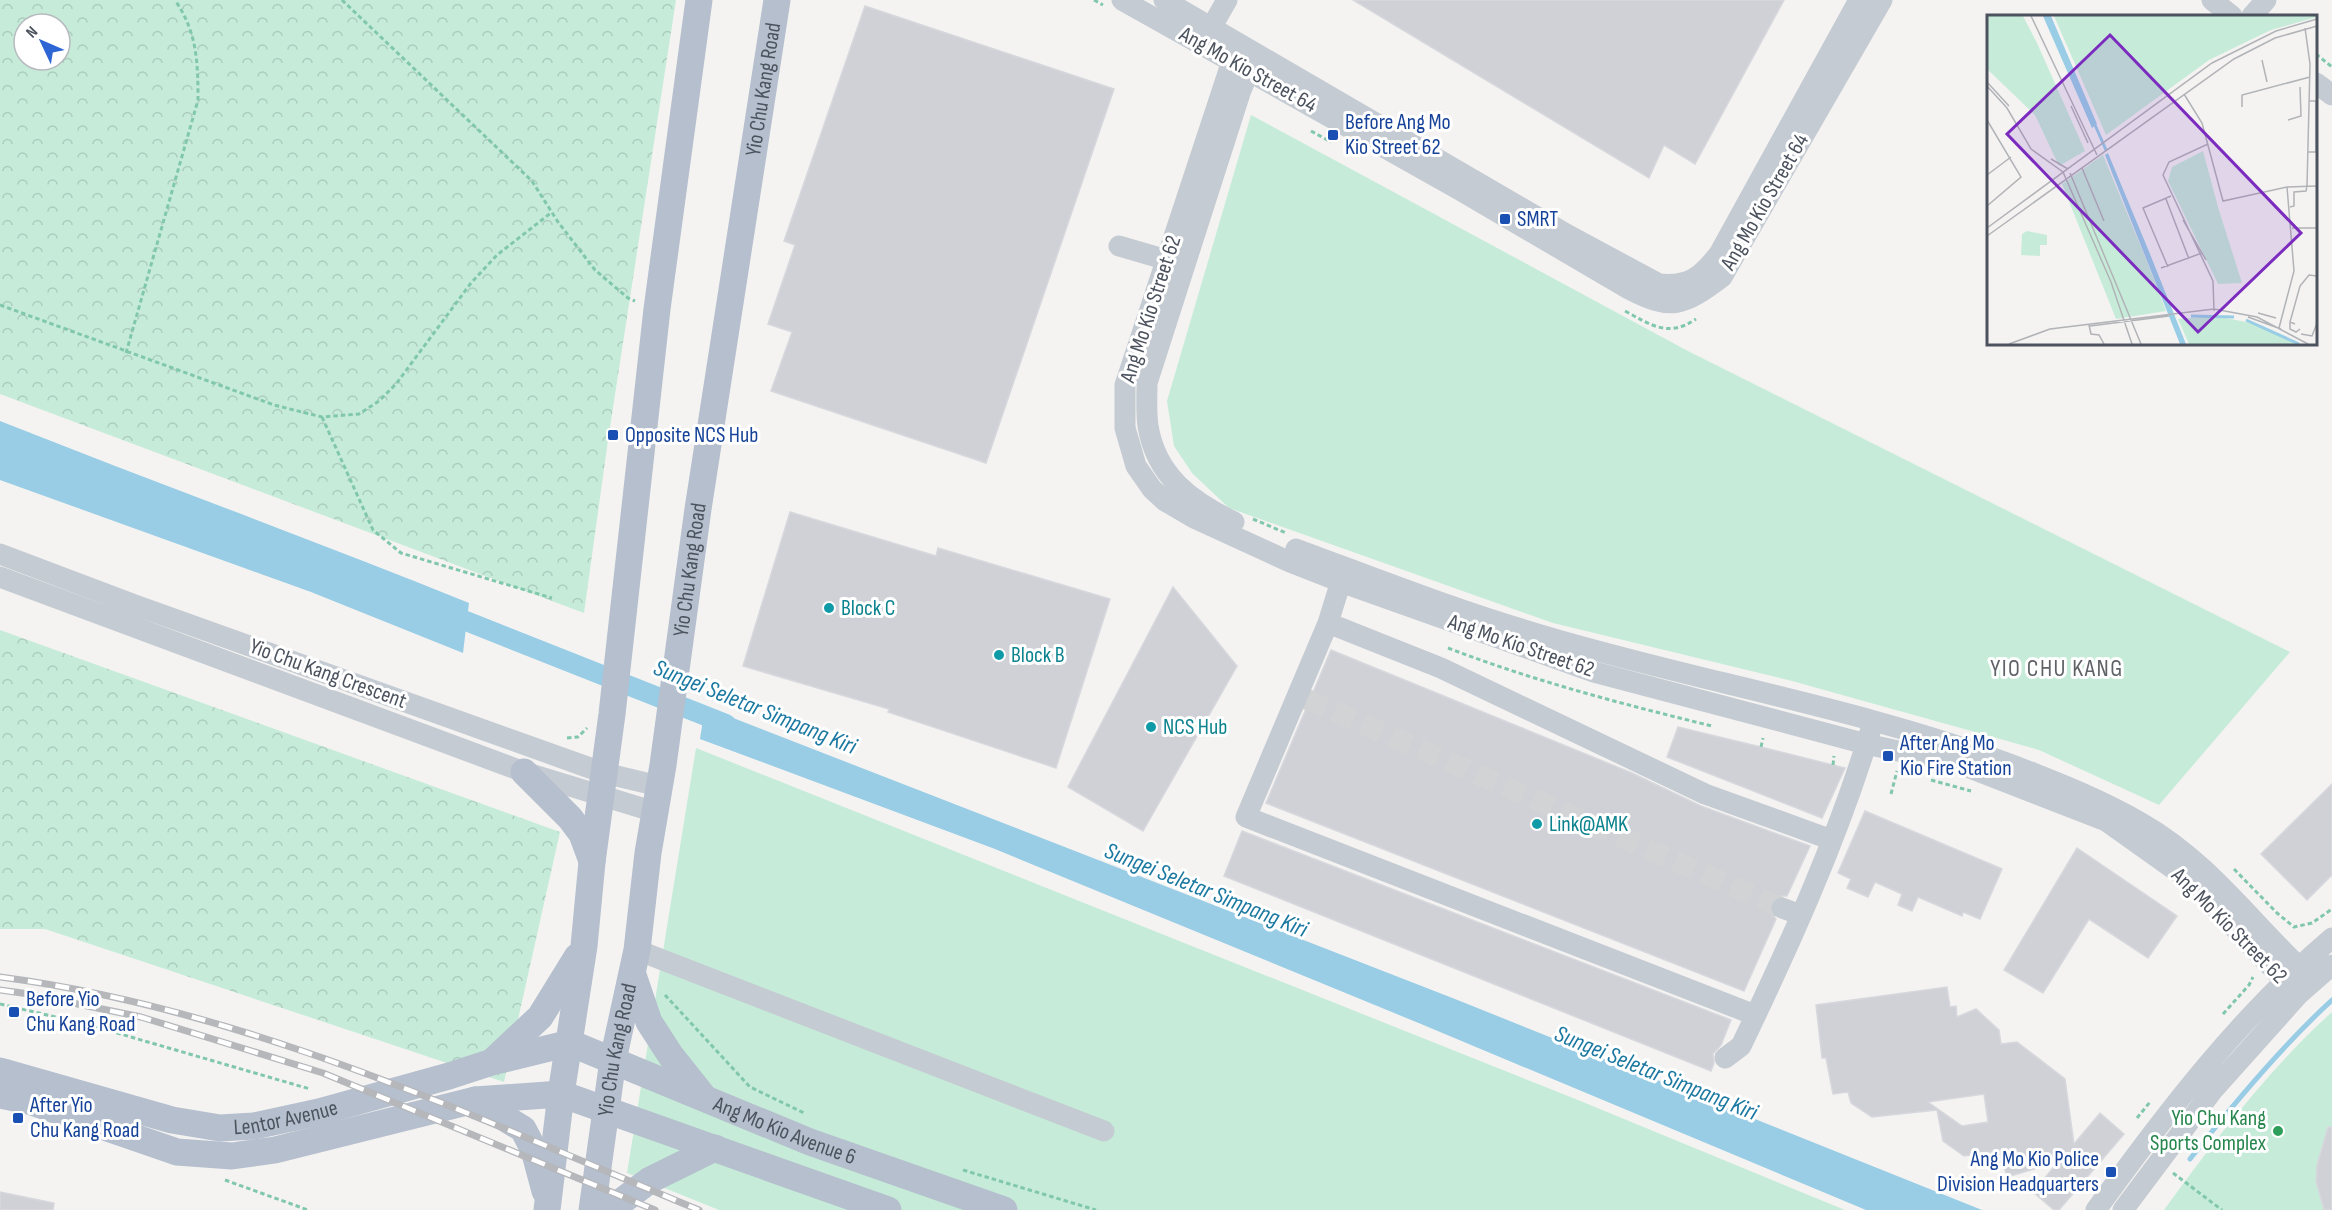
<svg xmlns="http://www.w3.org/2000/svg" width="2332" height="1210" viewBox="0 0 2332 1210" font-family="'Sofia Sans Condensed',sans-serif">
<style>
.grass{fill:#c6ecd9}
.forest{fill:url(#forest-crowns);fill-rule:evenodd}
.water{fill:#98cde5}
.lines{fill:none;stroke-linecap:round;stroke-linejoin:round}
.stream{stroke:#98cde5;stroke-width:5}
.canal{stroke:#98cde5;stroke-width:20}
.building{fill:#d0d1d6;stroke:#d7d8dd;stroke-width:1.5;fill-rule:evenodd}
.minor-tunnel{stroke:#d2d3d4;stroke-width:21;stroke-dasharray:21 10;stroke-linecap:butt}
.path{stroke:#81c7ac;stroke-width:3;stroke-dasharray:4.5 3;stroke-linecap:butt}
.minor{stroke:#c5cbd2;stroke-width:21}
.major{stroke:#b5bfcd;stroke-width:27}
.rail-casing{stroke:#b5b7bb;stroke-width:7}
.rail{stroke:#fff;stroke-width:4.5;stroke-dasharray:14;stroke-linecap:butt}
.transit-dot{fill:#1a4fb4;stroke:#fff;stroke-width:2}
.culture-dot{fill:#0f9aa8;stroke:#fff;stroke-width:2}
.leisure-dot{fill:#2e9e5b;stroke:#fff;stroke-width:2}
.labels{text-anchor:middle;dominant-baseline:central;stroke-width:6;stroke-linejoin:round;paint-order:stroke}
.street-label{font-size:22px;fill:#4c535e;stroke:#fff}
.transit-label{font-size:22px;fill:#164399;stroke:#fff;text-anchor:start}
.culture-label{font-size:22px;fill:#0d838f;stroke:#fff;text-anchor:start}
.leisure-label{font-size:22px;fill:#27864d;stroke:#fff;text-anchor:end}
.neighbourhood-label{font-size:24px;letter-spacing:1.5px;fill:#5f6266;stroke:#fff}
.water-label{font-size:24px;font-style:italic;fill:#1b78a1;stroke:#fff}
.inset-river{fill:none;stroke:#98cde5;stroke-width:3}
.inset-road{fill:none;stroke:#b1b3b7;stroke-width:1.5}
.view{fill:#7b2cbf;fill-opacity:0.15;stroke:#7b2cbf;stroke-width:3}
.inset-edge{fill:none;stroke:#4c535e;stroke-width:3}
</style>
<defs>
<pattern id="forest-crowns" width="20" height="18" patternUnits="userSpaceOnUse" patternTransform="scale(1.5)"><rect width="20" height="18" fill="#c6ecd9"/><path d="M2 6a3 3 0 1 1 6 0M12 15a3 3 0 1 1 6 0" fill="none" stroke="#acccbd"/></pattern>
</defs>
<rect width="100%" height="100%" fill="#f4f3f2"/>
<path class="grass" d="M 1251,115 L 1686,350 L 2290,652 L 2159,805 L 2039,750 L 1792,681 L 1553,623 L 1229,508 L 1192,473 L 1174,446 L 1167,401 Z
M 696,748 L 1578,1100 L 1845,1210 L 719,1210 L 627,1173 Z
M 2332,1012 L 2332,1210 L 2164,1210 C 2215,1140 2268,1070 2332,1012 Z"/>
<path class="forest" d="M 0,0 L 676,0 L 608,440 L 584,613 L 0,394 ZM 24,24 L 60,24 L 60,60 L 24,60 Z
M 0,630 L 560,832 L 504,1082 L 45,929 L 0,929 Z"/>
<path class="water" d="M 0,421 C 156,483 314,540 469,603 L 463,653 L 311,592 L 0,480 Z
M 705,707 L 1455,999 L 1982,1210 L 1866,1210 L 1421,1024 L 995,849 L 700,739 Z"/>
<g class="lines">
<path class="stream" d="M 2190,1159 C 2234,1103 2280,1048 2332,1000"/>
<path class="canal" d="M 466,621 L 726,724"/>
</g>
<path class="building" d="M 1353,0 L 1784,0 L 1695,164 L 1664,145 L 1649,178 Z
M 865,6 L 1114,89 L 986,463 L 771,391 L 792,332 L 768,324 L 795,245 L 784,241 Z
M 790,512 L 936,556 L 938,548 L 1110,599 L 1056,768 L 888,712 L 889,709 L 743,666 Z
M 1173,587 L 1237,666 L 1143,831 L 1068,787 Z
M 1331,650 L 1632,773 L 1701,806 L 1810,846 L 1787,896 L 1779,896 L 1770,903 L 1770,911 L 1776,919 L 1744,991 L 1266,803 Z
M 1678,727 L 1761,747 L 1845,768 L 1822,818 L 1667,757 Z
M 2332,784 L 2332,875 L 2307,900 L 2261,854 Z
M 1865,811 L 2002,869 L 1980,919 L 1963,912 L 1962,916 L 1918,897 L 1912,911 L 1898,905 L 1902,894 L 1875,882 L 1868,897 L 1847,888 L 1851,879 L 1838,873 Z
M 1242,831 L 1731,1020 L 1721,1045 L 1713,1054 L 1714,1063 L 1711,1071 L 1224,876 Z
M 2077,848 L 2177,916 L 2148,958 L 2089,919 L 2043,993 L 2004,970 Z
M 1947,987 L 1950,1007 L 1956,1006 L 1957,1017 L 1976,1009 L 1999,1030 L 2001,1044 L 2017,1042 L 2065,1079 L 2074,1144 L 2100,1113 L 2124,1134 L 2059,1210 L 2054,1210 L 2033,1192 L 2058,1162 L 2007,1177 L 2004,1166 L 1992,1170 L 1990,1152 L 1964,1156 L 1943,1141 L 1937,1110 L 1872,1117 L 1851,1103 L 1848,1092 L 1833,1094 L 1826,1058 L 1822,1058 L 1816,1005 ZM 1984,1094 L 1988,1122 L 1962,1126 L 1928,1102 Z
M 2328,1127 L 2332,1127 L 2332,1210 L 2324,1210 L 2316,1181 L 2317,1165 Z
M 0,1192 L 54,1203 L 53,1210 L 0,1210 Z"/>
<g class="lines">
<path class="minor-tunnel" d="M 1306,699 L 1782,908"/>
<path class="path" d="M 342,0 L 532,181 L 558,222 L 595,270 L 628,298 L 635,301
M 1094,0 L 1103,5
M 2316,54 L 2332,67
M 1311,131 L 1331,142
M 0,305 L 274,405 L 322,417 L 359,414 L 379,401 L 396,384 L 471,283 L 497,255 L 552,212
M 1625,311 C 1651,325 1668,338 1696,319
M 126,353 L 198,100 C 198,62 197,32 175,0
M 322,417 L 373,530 L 401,553 L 552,598
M 1253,519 L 1286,533
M 1448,648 C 1534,681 1622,704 1712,726
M 567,738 L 578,737 L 587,728
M 1761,747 L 1763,738
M 1833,765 L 1834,756
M 1931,780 L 1971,791
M 1891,794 L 1897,771
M 2234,869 L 2277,913 L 2294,927 L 2312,923 L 2332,909
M 665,995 L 750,1087 L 804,1113
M 0,1004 L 86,1024 L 310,1089
M 2223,1014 L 2249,985 L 2253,977
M 2137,1118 L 2150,1102
M 963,1170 L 1096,1210
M 2173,1173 L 2222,1210
M 225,1180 L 308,1210"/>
<path class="minor" d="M 1122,0 L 1460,190 L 1627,288 C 1672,312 1683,306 1722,277 L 1882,0
M 1164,0 L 1568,235 L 1659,284 C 1689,287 1701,277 1719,254 L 1859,0
M 2212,0 L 2232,16
M 2252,16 L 2266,0
M 1211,28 L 1227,0
M 1240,46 L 1232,61 L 1125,385 L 1125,428 L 1136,466 L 1152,489 L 1165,501 L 1194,518 L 1290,562 L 1341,582 L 1594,672 L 1866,744 L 1962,765 L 2106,821 L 2189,880 L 2298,995
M 2316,83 L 2332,95
M 1119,246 L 1181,264
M 1234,522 C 1191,501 1156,476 1148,426 C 1146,412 1147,397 1147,383 L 1241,90 L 1256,55
M 1296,549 C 1377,579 1458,611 1541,635 C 1698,682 1861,708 2015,766 C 2059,783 2102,800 2143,824 C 2211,863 2256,929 2313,980
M 0,554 L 135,605 L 576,763 L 604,773 L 659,786
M 1345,568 L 1328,623 L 1246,817 L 1755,1015
M 0,577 L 524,772 L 655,812
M 1328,623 L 1441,668 L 1705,794 L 1832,840
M 1782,908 L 1801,915
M 637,950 L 1104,1131
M 1725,1058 L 1741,1046 C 1790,944 1837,840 1870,732
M 2096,1210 C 2166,1113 2241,1015 2332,938
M 2123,1210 L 2213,1090 L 2298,995 L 2332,965"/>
<g class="major">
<path d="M 524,772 L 570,818 L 582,834 L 592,861"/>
<path d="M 633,975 L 649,1022 L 671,1056 L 702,1095"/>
<path id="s1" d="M 570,1043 L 810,1142 L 1004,1210"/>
<path d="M 495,1059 L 540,1017 L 577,957"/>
<path id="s2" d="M 0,1071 L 172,1120 L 220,1128 L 254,1126 L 319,1112 L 449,1076 L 492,1062 L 570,1043"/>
<path d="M 0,1095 L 29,1101 L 177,1152 L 232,1156 L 275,1150 L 475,1100 L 561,1094 L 888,1210"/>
<path d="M 475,1100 L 523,1129 L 534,1150 L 545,1191"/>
<path d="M 547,1210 L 561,1094 L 584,946 L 592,862 L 612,714 L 657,309 L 699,0"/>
<path id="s3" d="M 592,1210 L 613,1060 L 637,950 L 648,853 L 663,765 L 698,509 L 777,0"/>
<path d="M 610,1210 L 650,1180 L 715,1148"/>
</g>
<defs>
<path id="rail" d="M 0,977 C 246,1009 472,1116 699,1210
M 0,990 L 29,994 L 141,1017 L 323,1073 L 655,1210"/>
</defs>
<use href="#rail" class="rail-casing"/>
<use href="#rail" class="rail"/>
</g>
<g class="transit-dot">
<rect x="1327" y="129" width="12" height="12" rx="3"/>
<rect x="1499" y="213" width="12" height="12" rx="3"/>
<rect x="607" y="429" width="12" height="12" rx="3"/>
<rect x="1882" y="750" width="12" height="12" rx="3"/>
<rect x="8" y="1006" width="12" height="12" rx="3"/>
<rect x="12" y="1112" width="12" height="12" rx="3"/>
<rect x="2105" y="1166" width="12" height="12" rx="3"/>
</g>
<g class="culture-dot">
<circle cx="829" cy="608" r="6"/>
<circle cx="999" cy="655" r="6"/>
<circle cx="1151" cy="727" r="6"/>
<circle cx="1537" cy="824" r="6"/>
</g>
<circle class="leisure-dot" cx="2278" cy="1131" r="6"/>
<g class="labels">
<g class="street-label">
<text transform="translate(1248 70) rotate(29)">Ang Mo Kio Street 64</text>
<text stroke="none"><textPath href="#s3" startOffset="1134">Yio Chu Kang Road</textPath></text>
<text transform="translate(1765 202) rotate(-60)">Ang Mo Kio Street 64</text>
<text transform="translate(1151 309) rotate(-72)">Ang Mo Kio Street 62</text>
<text stroke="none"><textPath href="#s3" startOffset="648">Yio Chu Kang Road</textPath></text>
<text transform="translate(1521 646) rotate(19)">Ang Mo Kio Street 62</text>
<text transform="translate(328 674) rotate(20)">Yio Chu Kang Crescent</text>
<text transform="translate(2229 926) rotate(45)">Ang Mo Kio Street 62</text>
<text stroke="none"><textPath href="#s3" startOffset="162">Yio Chu Kang Road</textPath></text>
<text stroke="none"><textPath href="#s2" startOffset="294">Lentor Avenue</textPath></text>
<text stroke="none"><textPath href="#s1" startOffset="232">Ang Mo Kio Avenue 6</textPath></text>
</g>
<g class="transit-label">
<text x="1345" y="122">Before Ang Mo<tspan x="1345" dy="25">Kio Street 62</tspan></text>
<text x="1517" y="219">SMRT</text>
<text x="625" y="435">Opposite NCS Hub</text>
<text x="1900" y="743">After Ang Mo<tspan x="1900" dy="25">Kio Fire Station</tspan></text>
<text x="26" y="999">Before Yio<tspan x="26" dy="25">Chu Kang Road</tspan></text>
<text x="30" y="1105">After Yio<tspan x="30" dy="25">Chu Kang Road</tspan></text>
<text x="2099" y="1159" text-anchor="end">Ang Mo Kio Police<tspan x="2099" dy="25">Division Headquarters</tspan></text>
</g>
<g class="culture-label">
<text x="841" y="608">Block C</text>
<text x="1011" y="655">Block B</text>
<text x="1163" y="727">NCS Hub</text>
<text x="1549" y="824">Link@AMK</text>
</g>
<g class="leisure-label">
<text x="2266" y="1118">Yio Chu Kang<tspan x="2266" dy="25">Sports Complex</tspan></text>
</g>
<g class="neighbourhood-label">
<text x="2057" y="668">YIO CHU KANG</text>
</g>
<g class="water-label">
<text transform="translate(755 707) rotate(22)">Sungei Seletar Simpang Kiri</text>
<text transform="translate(1206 890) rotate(22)">Sungei Seletar Simpang Kiri</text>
<text transform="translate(1656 1073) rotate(22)">Sungei Seletar Simpang Kiri</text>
</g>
</g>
<g transform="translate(1987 15)">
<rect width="330" height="330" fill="#f4f3f2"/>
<path d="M 216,136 L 231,192 L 255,268 L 231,269 L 181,166 L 185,152 ZM 116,140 L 159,244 L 179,296 L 129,304 L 75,169 ZM 40,216 L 60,220 L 60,230 L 53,230 L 53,241 L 34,240 L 35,219 ZM 227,301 L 265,308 L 310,329 L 202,329 L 191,304 Z" fill="#c6ecd9"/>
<path d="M 0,1 L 36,1 L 50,28 L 98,136 L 72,151 L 48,100 L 0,54 ZM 67,1 L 330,1 L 330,2 L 284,15 L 222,45 L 119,120 Z" fill="#c6ecd9"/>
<path d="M 56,1 L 64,1 L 110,109 L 105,113 ZM 121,138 L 163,239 L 199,329 L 193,329 L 118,140 Z" fill="#98cde5"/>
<path class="inset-river" d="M 108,110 L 119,135M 204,301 L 247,302M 259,305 L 312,329"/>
<path class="inset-road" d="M 44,1 L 110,140M 318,13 L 323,49 L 320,171M 275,45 L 280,67M 0,67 L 22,91M 0,71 L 20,93 L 44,134 L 76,157 L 124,267 L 145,329M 197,79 L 215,108 L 236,186 L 300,172 L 330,171M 84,91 L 101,128M 255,92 L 255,80 L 323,62M 0,105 L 34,162 L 0,191M 301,105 L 314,101 L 313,72M 221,129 L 182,147 L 176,160 L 226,266 L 227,296M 321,137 L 329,137 L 329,86 L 322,86M 64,144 L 81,154M 95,153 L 117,206M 83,158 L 154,329M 0,160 L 24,142M 179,184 L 202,244M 303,192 L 307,191 L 307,177 L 319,176 L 320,171M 196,205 L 219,245M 0,213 L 225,48 L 289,16 L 330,4M 305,213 L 330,213M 0,221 L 247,44 L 288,23 L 330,11M 181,252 L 156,193 L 184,181M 174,253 L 215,238M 271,298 L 289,303M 261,302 L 294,314M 303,307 L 303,314 L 309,317 L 313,314M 308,309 L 303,307 L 313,271 L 322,260 L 330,261M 102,310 L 104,319 L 112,320 L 117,329M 103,311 L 182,301M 292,313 L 307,256 L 300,172M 314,319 L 325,321 L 330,308M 22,329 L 63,314 L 227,294 L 270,302 L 321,329"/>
<path class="view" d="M 123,20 L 314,218 L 211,317 L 20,119 Z"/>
<rect width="330" height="330" class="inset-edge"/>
</g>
<g transform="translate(42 42) rotate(314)"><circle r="28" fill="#ffffff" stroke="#b7babf" stroke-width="1.5"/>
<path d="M0-4.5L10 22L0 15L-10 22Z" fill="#2d65d4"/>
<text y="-9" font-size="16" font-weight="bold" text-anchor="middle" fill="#4c535e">N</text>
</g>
</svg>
